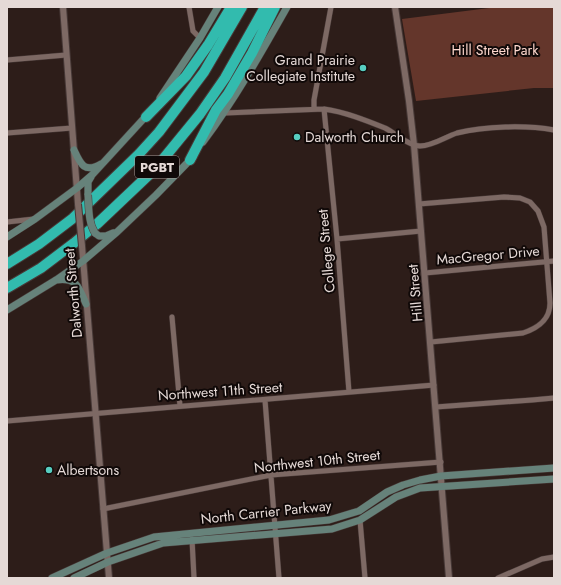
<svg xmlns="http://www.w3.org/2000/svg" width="561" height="585" viewBox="0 0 561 585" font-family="Jost,sans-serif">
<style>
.green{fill:#64362b}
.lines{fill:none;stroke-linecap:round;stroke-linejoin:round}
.minor-casing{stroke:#473937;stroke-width:6}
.tertiary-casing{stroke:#473937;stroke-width:8}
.secondary-casing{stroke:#473937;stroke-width:8}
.motorway-casing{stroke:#473937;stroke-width:12}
.minor{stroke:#7d6964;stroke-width:5}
.tertiary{stroke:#7d6964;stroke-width:6}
.secondary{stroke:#66827a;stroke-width:7}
.motorway{stroke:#32bbae;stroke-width:10}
.tertiary-bridge-casing{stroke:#473937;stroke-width:8;stroke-linecap:butt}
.secondary-bridge-casing{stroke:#473937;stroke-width:8;stroke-linecap:butt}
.tertiary-bridge{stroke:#7d6964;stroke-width:6}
.secondary-bridge{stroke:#66827a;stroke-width:7}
.poi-dot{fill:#57cec1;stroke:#100908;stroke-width:1.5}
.labels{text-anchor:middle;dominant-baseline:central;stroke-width:4;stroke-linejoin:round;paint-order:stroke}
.shield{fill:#100908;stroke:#a59b98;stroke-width:1}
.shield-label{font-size:13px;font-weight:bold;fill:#e5d9d6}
.park-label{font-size:14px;fill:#fed8ce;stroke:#100908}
.poi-label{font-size:14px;fill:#e5d9d6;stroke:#100908;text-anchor:start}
.street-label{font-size:14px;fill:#e5d9d6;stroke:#100908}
</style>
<rect width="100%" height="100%" fill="#2d1d19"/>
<path class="green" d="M 497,7 L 554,7 L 554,88 L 534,88 L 416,101 L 402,19 Z"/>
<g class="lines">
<defs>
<path id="minor" d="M 189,7 L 193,31 L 200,38
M 7,60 L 66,55
M 314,109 L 314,100 L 331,7
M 324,109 L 337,239 L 349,392
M 225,113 L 324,109 C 345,112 365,120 385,128 C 395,133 409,146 420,146 C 433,146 445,137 457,133 C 485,126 526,125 554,130
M 7,133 L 72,128
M 419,204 L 504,197 L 520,198 L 530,202 L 538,211 L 544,227 L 550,303 C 550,320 538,328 523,333 L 431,342
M 7,222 L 34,219
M 337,239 L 421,231
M 425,273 L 554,261
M 172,317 L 180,406
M 265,400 L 279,578
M 436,407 L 532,400 L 554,398
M 7,421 L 434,385
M 103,509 L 271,475 L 441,462
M 360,520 L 365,578
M 192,539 L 194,578
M 498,578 L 542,559 L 554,557"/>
<path id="tertiary" d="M 63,7 L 78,204
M 395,7 L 409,101 L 414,145 L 449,578
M 82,246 L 109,578"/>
<path id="secondary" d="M 160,98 L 200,38 L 218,7
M 203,142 C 235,99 261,53 287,7
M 74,150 C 80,163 84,174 101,164
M 88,195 L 88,182 L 91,177
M 95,233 L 99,236 L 106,236 L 113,233
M 7,237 L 35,219 L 77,188 L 92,175 L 148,114
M 56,280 C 77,277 79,287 86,304
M 7,310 L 56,280 L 83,261 L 117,232 L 156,195 L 193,157
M 52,578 L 107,553 L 154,537 L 329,520 L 359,511 L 387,492 L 403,485 L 420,480 L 441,476 L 554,468
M 74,578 L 108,562 L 163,543 L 332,529 L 360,520 L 396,497 L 420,488 L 554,479"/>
<path id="motorway" d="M 146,117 L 186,76 L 208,45 L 231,7
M 190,160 L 216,110 L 228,94 L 252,53 L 275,7
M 7,264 L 39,244 L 72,219 L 139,154 L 159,132 L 204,72 L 242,7
M 7,288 L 41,268 L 74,243 L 97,224 L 155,169 L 200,114 L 225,78 L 265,7"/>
</defs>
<use href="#minor" class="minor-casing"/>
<use href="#tertiary" class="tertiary-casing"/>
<use href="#secondary" class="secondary-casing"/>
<use href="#motorway" class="motorway-casing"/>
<use href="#minor" class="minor"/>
<use href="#tertiary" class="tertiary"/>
<use href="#secondary" class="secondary"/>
<use href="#motorway" class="motorway"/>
<defs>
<path id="tertiary-bridge" d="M 78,204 L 82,246"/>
<path id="secondary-bridge" d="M 88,195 C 89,208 88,222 95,233"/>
</defs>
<use href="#tertiary-bridge" class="tertiary-bridge-casing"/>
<use href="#secondary-bridge" class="secondary-bridge-casing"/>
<use href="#tertiary-bridge" class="tertiary-bridge"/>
<use href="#secondary-bridge" class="secondary-bridge"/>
</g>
<g class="poi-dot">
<circle cx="363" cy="68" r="4"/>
<circle cx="297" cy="137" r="4"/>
<circle cx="49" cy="470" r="4"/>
</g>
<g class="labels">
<rect class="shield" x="135" y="156" width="44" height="22" rx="3"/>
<g class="shield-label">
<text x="157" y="167">PGBT</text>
</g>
<g class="park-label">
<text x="495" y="50">Hill Street Park</text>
</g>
<g class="poi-label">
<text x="355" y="60" text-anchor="end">Grand Prairie<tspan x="355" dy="16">Collegiate Institute</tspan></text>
<text x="305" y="137">Dalworth Church</text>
<text x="57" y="470">Albertsons</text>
</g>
<g class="street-label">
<text transform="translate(326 251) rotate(-95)">College Street</text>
<text transform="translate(488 255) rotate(-5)">MacGregor Drive</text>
<text transform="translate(73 293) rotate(-95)">Dalworth Street</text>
<text transform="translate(415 293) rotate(-95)">Hill Street</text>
<text transform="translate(220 391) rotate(-4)">Northwest 11th Street</text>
<text transform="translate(317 461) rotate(-6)">Northwest 10th Street</text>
<text transform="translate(266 512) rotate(-6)">North Carrier Parkway</text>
</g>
</g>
<rect width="561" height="585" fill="none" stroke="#e5d9d6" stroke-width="16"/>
</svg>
